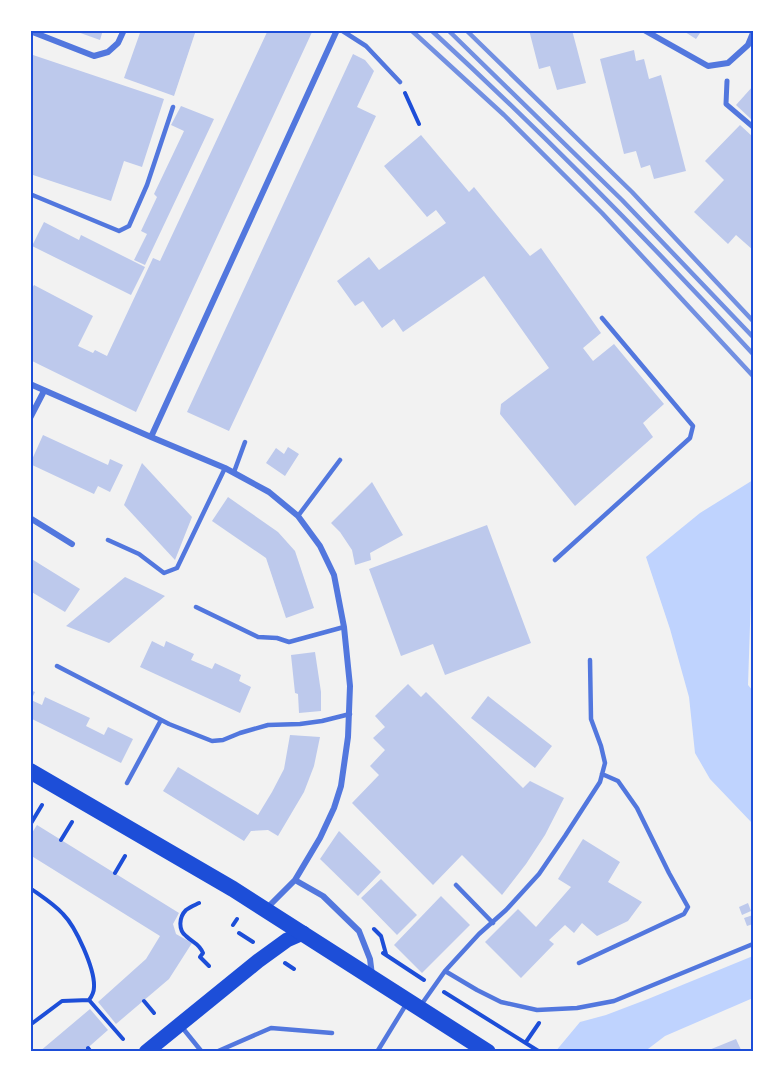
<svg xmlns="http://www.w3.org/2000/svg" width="783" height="1082" viewBox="0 0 783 1082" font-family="'DM Sans',sans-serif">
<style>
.water{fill:#bfd3fe}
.building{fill:#bdc9ec}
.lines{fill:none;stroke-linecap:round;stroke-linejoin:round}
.path{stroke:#1d4ed8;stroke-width:4}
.service{stroke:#5277de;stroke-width:4.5}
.pedestrian{stroke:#5277de;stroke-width:5}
.minor{stroke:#5277de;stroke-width:6}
.primary{stroke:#1d4ed8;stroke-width:15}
.trunk{stroke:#1d4ed8;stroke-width:16}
.rail{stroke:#7290e2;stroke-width:4.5}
.neatline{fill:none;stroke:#1d4ed8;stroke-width:2}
</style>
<rect width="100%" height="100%" fill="#f2f2f2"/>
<path class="water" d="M 753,480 L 753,589 L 751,596 L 748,685 L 753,691 L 753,824 L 710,779 L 695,753 L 689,697 L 670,629 L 646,557 L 700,513 Z
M 753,956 L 753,998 L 665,1036 L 644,1052 L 555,1052 L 580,1022 L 606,1015 L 648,999 Z"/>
<path class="building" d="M 72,30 L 103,30 L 100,40 Z
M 141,30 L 196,30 L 174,96 L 124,78 Z
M 268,30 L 313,30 L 136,412 L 30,360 L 30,292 L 34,285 L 93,316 L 78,346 L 93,353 L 95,350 L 107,356 L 153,258 L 160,261 L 167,246 Z
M 529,30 L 572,30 L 586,83 L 557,90 L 550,66 L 539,69 Z
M 682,30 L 702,30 L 696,39 Z
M 634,50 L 636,61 L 644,59 L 649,79 L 661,75 L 686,171 L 654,179 L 650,165 L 641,168 L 636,151 L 624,154 L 600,59 Z
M 30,54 L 164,99 L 142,167 L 124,161 L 111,201 L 30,174 Z
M 353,54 L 365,60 L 374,71 L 357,107 L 376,116 L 229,431 L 187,412 Z
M 753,86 L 753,121 L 736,105 Z
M 181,106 L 214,119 L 145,265 L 134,260 L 147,234 L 141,231 L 157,197 L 154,194 L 184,131 L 171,125 Z
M 740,125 L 753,137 L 753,250 L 736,235 L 728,244 L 694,212 L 724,180 L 705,161 Z
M 421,135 L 469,192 L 474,187 L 530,256 L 541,248 L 601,333 L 583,348 L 593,361 L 614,344 L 664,404 L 643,423 L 653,437 L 575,506 L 500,414 L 501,404 L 549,368 L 484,276 L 403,332 L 394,319 L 382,328 L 363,301 L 355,306 L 337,281 L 369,257 L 379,270 L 446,223 L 436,210 L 427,217 L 384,166 Z
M 44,222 L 79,240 L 81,235 L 145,267 L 131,295 L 32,246 Z
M 43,435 L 108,465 L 110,459 L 123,465 L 110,492 L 98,486 L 94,494 L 30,464 Z
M 288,447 L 299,454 L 285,476 L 266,463 L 276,448 L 284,454 Z
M 142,463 L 192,517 L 175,560 L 124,505 Z
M 372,482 L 403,535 L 370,553 L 371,560 L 355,565 L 352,550 L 340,532 L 331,523 Z
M 228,497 L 278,532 L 295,551 L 314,608 L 286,618 L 266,558 L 212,521 Z
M 487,525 L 531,643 L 445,675 L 433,644 L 401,656 L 369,569 Z
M 30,558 L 80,589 L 65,612 L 30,591 Z
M 125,577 L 165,596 L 109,643 L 66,626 Z
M 152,641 L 164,647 L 166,641 L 194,654 L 191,660 L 212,669 L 215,663 L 241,675 L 239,681 L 251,687 L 240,713 L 140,667 Z
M 315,652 L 321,692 L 321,711 L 299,713 L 298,694 L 295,693 L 291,655 Z
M 408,684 L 421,697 L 426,692 L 523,788 L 530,781 L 564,798 L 545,835 L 526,864 L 502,895 L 462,855 L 433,885 L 352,803 L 379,775 L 370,766 L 385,750 L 373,738 L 385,727 L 375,716 Z
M 30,690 L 35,692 L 31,700 L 42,705 L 45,697 L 90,718 L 86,726 L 104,735 L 108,727 L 133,739 L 121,763 L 30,718 Z
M 488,696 L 552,746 L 535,768 L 471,718 Z
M 290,735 L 320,737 L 314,766 L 304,792 L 278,836 L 268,830 L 251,831 L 244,841 L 163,791 L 178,767 L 258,815 L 272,792 L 284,769 Z
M 37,825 L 179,913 L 173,924 L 176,934 L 192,943 L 169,979 L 116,1024 L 98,1002 L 146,959 L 160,936 L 30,855 L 30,836 Z
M 339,831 L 381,872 L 358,896 L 320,859 Z
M 583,839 L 620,862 L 608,882 L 642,902 L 628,921 L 597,936 L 582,923 L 574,933 L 565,925 L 549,940 L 554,944 L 521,978 L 485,942 L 518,909 L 536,927 L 571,887 L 558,879 Z
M 381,879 L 417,915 L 397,935 L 361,898 Z
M 441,896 L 470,925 L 422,973 L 394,945 Z
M 748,903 L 751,911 L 742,915 L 739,907 Z
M 753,915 L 753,924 L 747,926 L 744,918 Z
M 90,1009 L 108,1030 L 83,1052 L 39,1052 Z
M 736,1039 L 742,1052 L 704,1052 Z"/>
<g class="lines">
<path class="path" d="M 405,93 L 419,124
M 30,825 L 42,805
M 61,840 L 72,822
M 115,873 L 125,856
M 30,888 C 41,896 54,904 63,914 C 76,927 95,969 94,987 C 94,992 92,996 89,1000 L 123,1039
M 199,903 C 195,905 190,907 186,910 C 179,917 178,930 186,936 C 193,943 199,943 203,953 L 200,957 L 209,966
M 233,925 L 237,919
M 374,929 L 381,936 L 386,954
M 239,933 L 253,942
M 383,953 L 424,980
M 285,963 L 294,969
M 444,992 L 540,1052
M 144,1001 L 154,1013
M 30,1025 L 62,1001 L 89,1000
M 526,1042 L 539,1023
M 88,1048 L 91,1052
M 30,1051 L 30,1052"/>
<path class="service" d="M 341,30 L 366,46 L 400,82
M 30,194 L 119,231 L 129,226 L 147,185 L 173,107
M 234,472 L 245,442
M 298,516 L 340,460
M 108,540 L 139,554 L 164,573 L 177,568 L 225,468
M 555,560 L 690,438 L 693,426 L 602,318
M 196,607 L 258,637 L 277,638 L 289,642 L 344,627
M 57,666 L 169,724 L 212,741 L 223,740 L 240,733 L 268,725 L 300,724 L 322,721 L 350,714
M 127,783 L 161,720
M 456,885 L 493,923
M 579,963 L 684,914 L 688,907 L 669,873 L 637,808 L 618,781 L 602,774
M 445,971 L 477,990 L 501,1002 L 537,1010 L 577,1008 L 614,1001 L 753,944
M 421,1005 L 445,971 L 479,934 L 506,910 L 539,874 L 565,836 L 600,782 L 605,763 L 601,746 L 591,719 L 590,660
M 181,1026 L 202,1052
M 216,1052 L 271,1028 L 332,1033
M 377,1052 L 407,1003"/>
<path class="pedestrian" d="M 727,81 L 726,104 L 753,127"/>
<path class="minor" d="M 644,30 L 708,66 L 728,63 L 748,45 L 753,33
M 30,31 L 94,56 L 108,52 L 118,43 L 124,30
M 30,384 L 151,437 L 225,468 L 269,492 L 298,516 L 320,546 L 334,575 L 344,627 L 350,686 L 348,737 L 341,786 L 334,808 L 320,838 L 295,880 L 266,909
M 30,418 L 44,391
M 151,437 L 337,30
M 30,518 L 72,544
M 295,880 L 323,896 L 359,931 L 370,959 L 372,975"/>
<path class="primary" d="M 146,1052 L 258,961 L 287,940 L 303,933"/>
<path class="trunk" d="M 30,771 L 233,889 L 488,1052"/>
<path class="rail" d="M 411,30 L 504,115 L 602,213 L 753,376
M 431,30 C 543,133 650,242 753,354
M 448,30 L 622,200 L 753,337
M 466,30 L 632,192 L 753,321"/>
</g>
<rect width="783" height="1082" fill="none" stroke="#ffffff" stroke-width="63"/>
<rect x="32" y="32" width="720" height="1018" class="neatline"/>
</svg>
